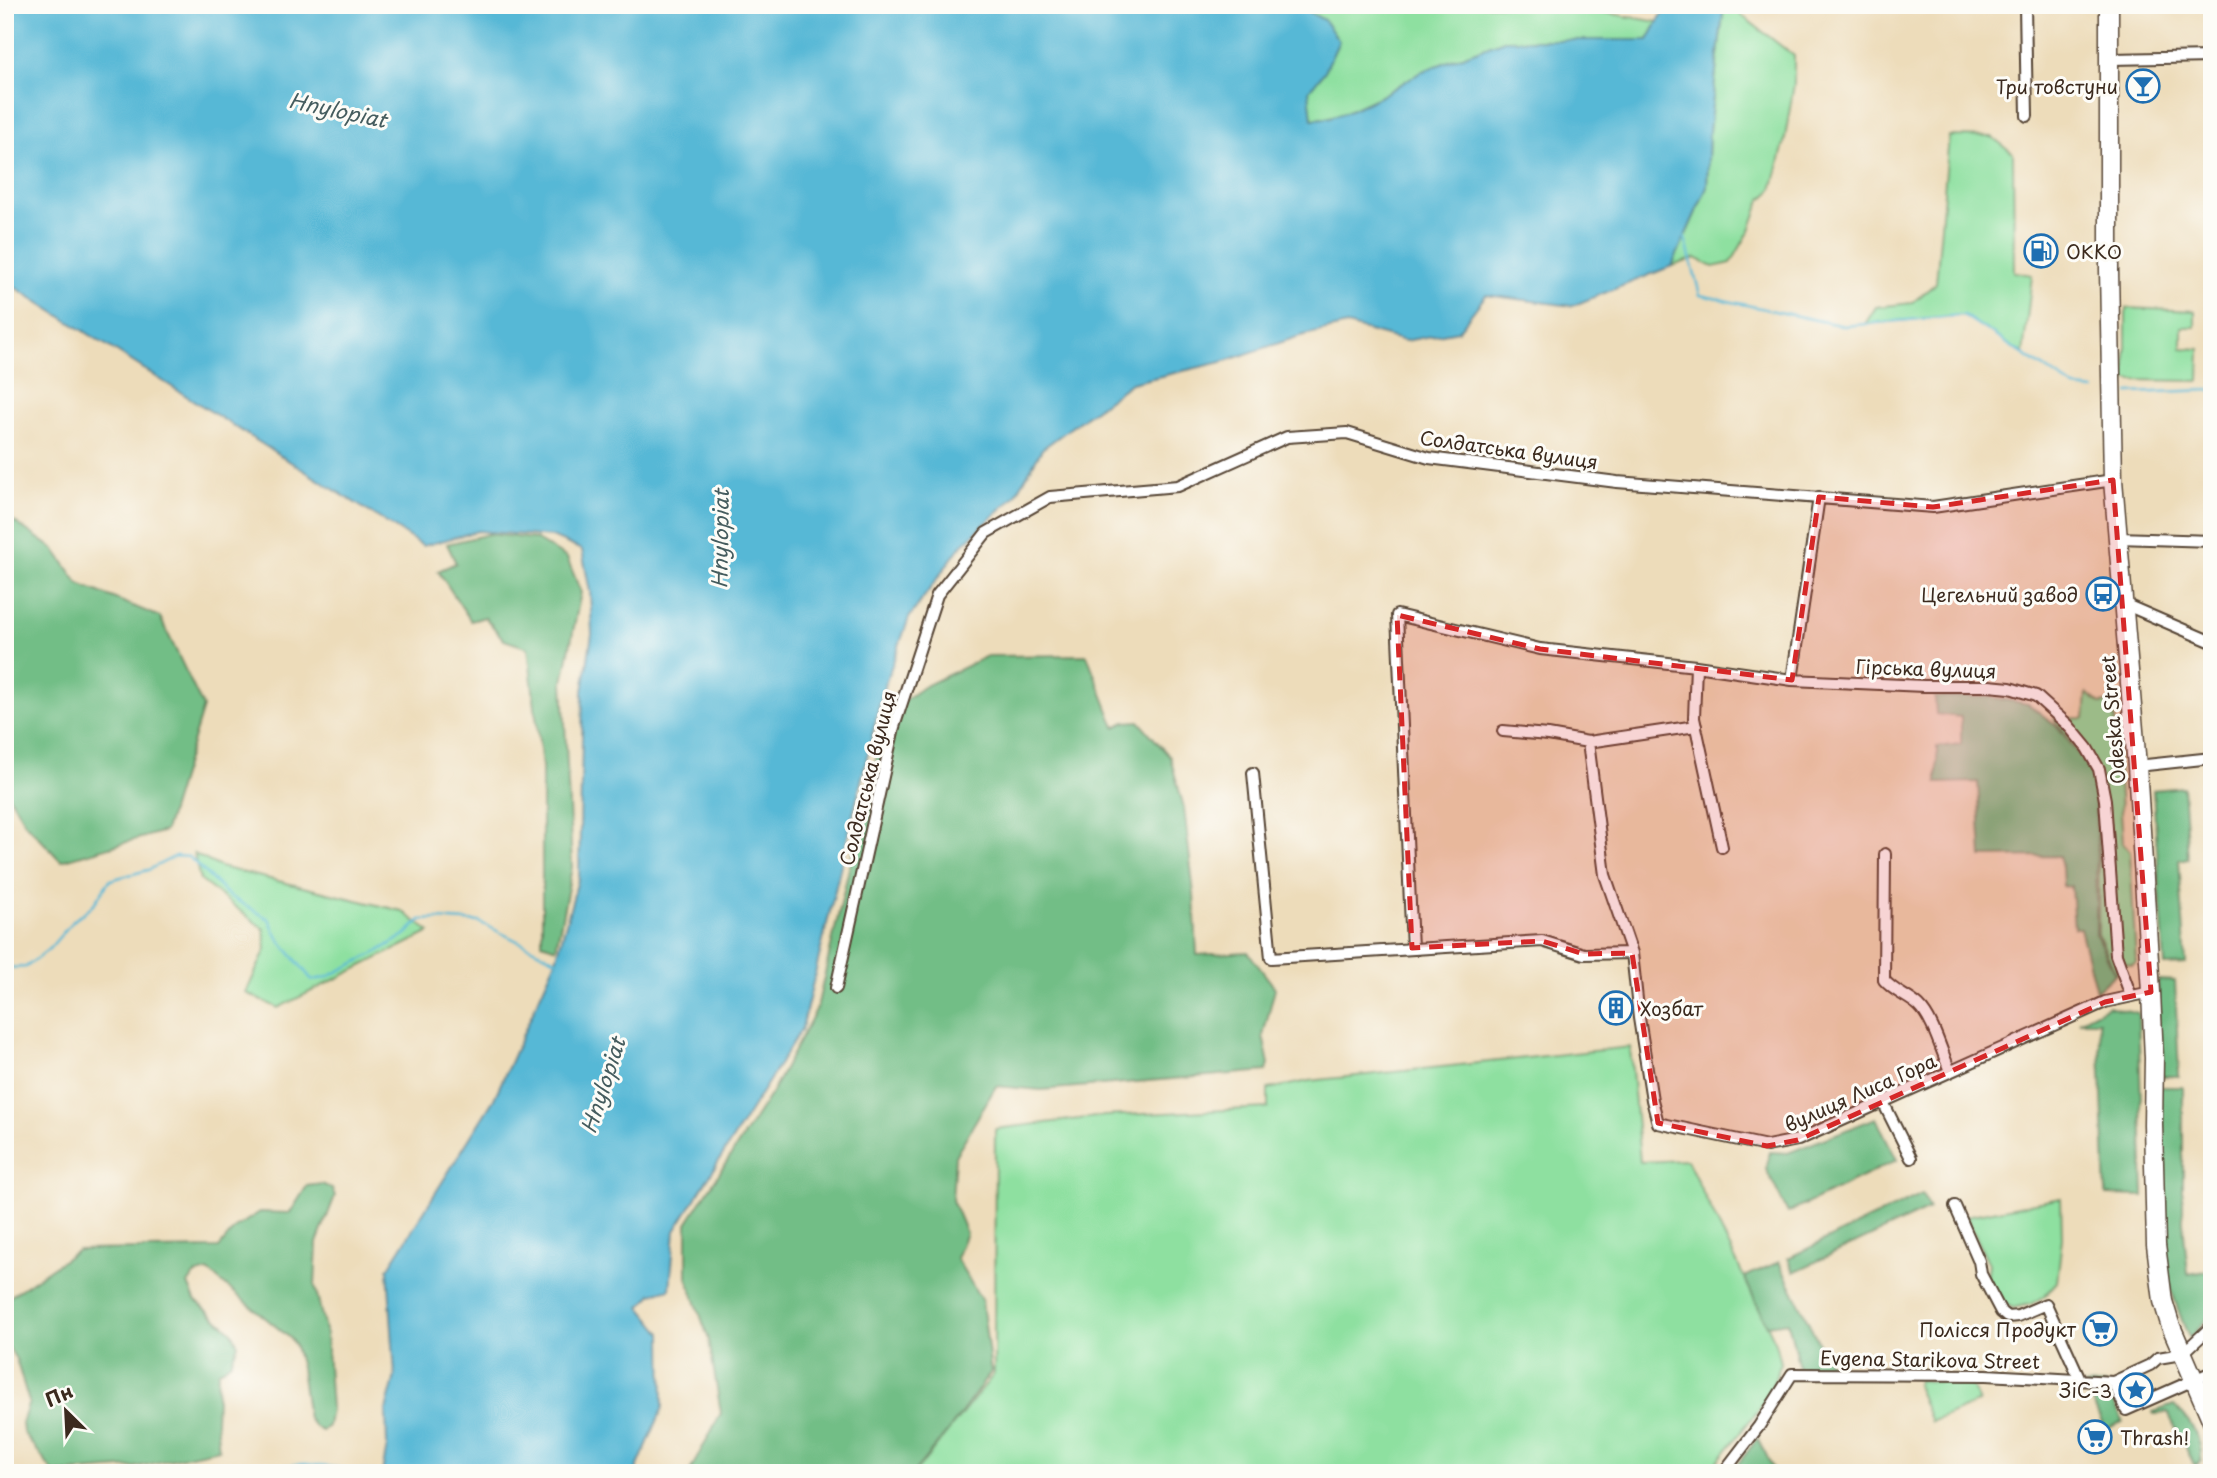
<svg xmlns="http://www.w3.org/2000/svg" width="2217" height="1478" viewBox="0 0 2217 1478" font-family="'Playpen Sans',sans-serif">
<style>
.green{fill:#8ee0a0;stroke:#64855f;stroke-width:2}
.forest{fill:#72be86;stroke:#567452;stroke-width:2}
.water{fill:#57b8d6;stroke:#49717a;stroke-width:2}
.lines{fill:none;stroke-linecap:round;stroke-linejoin:round}
.stream{stroke:#57b8d6;stroke-width:2.5}
.street-casing{stroke:#564535;stroke-width:14}
.primary-casing{stroke:#564535;stroke-width:21}
.street{stroke:#fff;stroke-width:10}
.primary{stroke:#fff;stroke-width:18}
.marked{fill:#d62828;fill-opacity:0.2;stroke:#d62828;stroke-width:5;stroke-dasharray:14 9;stroke-linejoin:round}
.labels{text-anchor:middle;dominant-baseline:central;stroke-width:6;stroke-linejoin:round;paint-order:stroke}
.poi-label{font-size:19px;fill:#3b2a1e;stroke:#fdfcf7;text-anchor:end}
.street-label{font-size:19px;fill:#3b2a1e;stroke:#fdfcf7}
.water-label{font-size:21px;font-style:italic;fill:#455c5e;stroke:#fdfcf7}
</style>
<rect width="100%" height="100%" fill="#fdfcf7"/>
<filter id="ink" filterUnits="userSpaceOnUse"><feTurbulence type="fractalNoise" baseFrequency=".0143" numOctaves="2"/><feDisplacementMap in="SourceGraphic" scale="14" xChannelSelector="R" yChannelSelector="G"/><feConvolveMatrix kernelMatrix="1 2 1 2 8 2 1 2 1" color-interpolation-filters="sRGB"/></filter>
<filter id="wash" filterUnits="userSpaceOnUse"><feTurbulence type="fractalNoise" baseFrequency=".00686" numOctaves="4" result="noise"/><feDisplacementMap in="SourceGraphic" scale="28" xChannelSelector="R" yChannelSelector="G"/><feGaussianBlur stdDeviation="1.57" result="paint"/><feColorMatrix in="noise" values="0 0 0 0 0 0 0 0 0 0 0 0 0 0 0 0 0 1.4 0 .05"/><feComposite in="paint" operator="in"/></filter>
<g filter="url(#wash)">
<rect width="100%" height="100%" fill="#eddcba"/>
<path class="green" d="M 1296,5 L 1563,5 L 1658,22 L 1648,40 L 1504,40 L 1346,112 L 1327,118 L 1312,119 Z
M 1724,5 L 1735,5 L 1740,14 L 1794,56 L 1794,84 L 1784,144 L 1772,190 L 1761,200 L 1750,230 L 1731,263 L 1713,267 L 1696,258 L 1672,266 L 1707,187 L 1709,131 Z
M 1949,136 L 1992,137 L 2013,153 L 2014,272 L 2032,275 L 2023,354 L 1963,315 L 1865,324 L 1876,307 L 1912,303 L 1936,283 Z
M 2126,308 L 2195,311 L 2195,327 L 2182,327 L 2182,348 L 2200,349 L 2199,381 L 2126,380 Z
M 2087,693 L 2100,704 L 2114,702 L 2123,843 L 2130,852 L 2136,962 L 2132,965 L 2125,964 L 2116,973 L 2098,934 L 2099,834 L 2094,773 L 2080,751 L 2054,719 L 2085,718 Z
M 194,854 L 220,867 L 402,911 L 430,932 L 278,1008 L 246,993 L 266,949 L 264,929 L 200,880 Z
M 1630,1047 L 1640,1162 L 1687,1160 L 1776,1343 L 1781,1363 L 1767,1399 L 1708,1473 L 915,1473 L 994,1374 L 995,1129 L 1104,1116 L 1268,1108 L 1268,1089 L 1309,1081 Z
M 2061,1198 L 2062,1238 L 2057,1282 L 2044,1296 L 2031,1304 L 2013,1308 L 2001,1302 L 1987,1278 L 1989,1264 L 1966,1216 Z
M 1918,1380 L 1970,1384 L 1979,1402 L 1931,1422 L 1916,1385 Z"/>
<path class="forest" d="M 5,515 L 55,550 L 79,584 L 160,617 L 203,707 L 165,831 L 61,861 L 25,823 L 5,789 Z
M 489,534 L 535,539 L 567,558 L 581,592 L 563,682 L 572,867 L 556,948 L 542,943 L 542,767 L 528,648 L 504,640 L 485,617 L 471,621 L 438,571 L 456,563 L 447,544 Z
M 1087,655 L 1115,727 L 1125,722 L 1139,721 L 1170,757 L 1184,808 L 1194,894 L 1197,955 L 1248,952 L 1275,988 L 1263,1036 L 1269,1064 L 1267,1071 L 1041,1090 L 996,1086 L 955,1156 L 952,1200 L 966,1233 L 956,1258 L 982,1301 L 991,1372 L 949,1430 L 913,1473 L 689,1473 L 721,1413 L 709,1340 L 687,1277 L 687,1223 L 772,1092 L 817,1008 L 864,803 L 889,711 L 923,687 L 987,656 Z
M 1935,697 L 1990,697 L 2028,704 L 2058,727 L 2077,752 L 2093,776 L 2097,833 L 2096,934 L 2115,974 L 2096,991 L 2080,928 L 2074,928 L 2071,886 L 2063,886 L 2062,867 L 2059,856 L 1982,857 L 1978,782 L 1937,783 L 1937,747 L 1961,744 L 1961,717 L 1936,714 Z
M 2183,787 L 2188,858 L 2179,860 L 2186,964 L 2165,965 L 2153,790 Z
M 2158,980 L 2175,981 L 2179,1076 L 2159,1076 Z
M 2108,1006 L 2138,1013 L 2144,1196 L 2106,1195 L 2099,1021 L 2079,1021 Z
M 2159,1087 L 2183,1087 L 2183,1222 L 2188,1274 L 2207,1271 L 2212,1251 L 2212,1314 L 2189,1338 C 2180,1315 2170,1291 2166,1266 C 2158,1207 2160,1146 2159,1087 Z
M 1876,1118 L 1897,1160 L 1788,1213 L 1766,1169 L 1770,1152 L 1788,1153 Z
M 322,1184 L 332,1189 L 335,1196 L 317,1243 L 315,1286 L 326,1334 L 331,1409 L 328,1426 L 322,1431 L 315,1427 L 308,1419 L 301,1368 L 295,1346 L 290,1338 L 208,1271 L 194,1275 L 188,1284 L 195,1300 L 232,1332 L 238,1344 L 231,1362 L 218,1372 L 216,1422 L 219,1449 L 136,1467 L 54,1473 L 23,1432 L 22,1423 L 29,1402 L 16,1359 L 8,1347 L 5,1337 L 5,1300 L 78,1250 L 219,1248 L 235,1228 L 260,1212 L 290,1213 L 307,1186 Z
M 1922,1194 L 1929,1209 L 1794,1272 L 1788,1258 Z
M 1779,1262 L 1832,1370 L 1799,1367 L 1788,1322 L 1767,1325 L 1744,1277 Z
M 2106,1385 L 2123,1422 L 2105,1429 L 2085,1386 Z
M 2174,1405 C 2189,1418 2203,1440 2201,1461 L 2195,1466 L 2168,1413 L 2154,1414 L 2153,1412 Z
M 1758,1438 L 1775,1473 L 1731,1473 Z"/>
<path class="water" d="M 5,5 L 1296,5 L 1324,20 L 1339,41 L 1325,71 L 1309,91 L 1312,119 L 1327,118 L 1346,112 L 1377,98 L 1423,71 L 1504,40 L 1648,40 L 1667,5 L 1724,5 L 1709,131 L 1707,187 L 1672,266 L 1572,306 L 1486,295 L 1458,331 L 1405,341 L 1347,325 L 1300,336 L 1222,362 L 1131,383 L 1042,449 L 1015,496 L 960,547 L 909,618 L 883,690 L 802,1028 L 675,1231 L 670,1289 L 652,1294 L 641,1307 L 662,1333 L 663,1407 L 635,1473 L 382,1473 L 387,1446 L 386,1410 L 395,1376 L 388,1269 L 494,1099 L 556,960 L 579,876 L 583,691 L 592,634 L 590,592 L 582,550 L 552,537 L 478,531 L 423,546 L 5,281 Z"/>
<g class="lines">
<path class="stream" d="M 1685,238 L 1700,295 L 1844,326 L 1963,315 L 2075,388 L 2094,390
M 2129,393 L 2212,390
M 5,968 L 26,967 L 49,949 L 73,921 L 93,905 L 110,880 L 148,870 L 176,856 L 189,857 L 229,896 L 269,919 L 278,938 L 312,980 L 325,978 L 379,951 L 405,935 L 421,920 L 437,919 L 479,922 L 556,960
M 230,1473 L 237,1470 L 305,1464 L 378,1473"/>
</g>
</g>
<g filter="url(#ink)">
<g class="lines">
<defs>
<path id="street" d="M 2025,5 L 2027,116
M 2111,59 L 2212,57
M 2118,538 L 2212,541
M 2124,604 L 2212,642
M 1696,666 L 1694,718 L 1722,847
M 1792,680 L 1819,497
M 1503,731 L 1548,735 L 1588,742 L 1696,726
M 1588,742 L 1605,875 L 1632,953 L 1639,1018 L 1652,1100 L 1658,1123 L 1767,1146 L 1798,1140 L 2105,1002 L 2151,992
M 2137,766 L 2212,758
M 1253,773 L 1271,958 L 1542,941 L 1584,954 L 1632,953
M 1885,854 L 1884,980 C 1894,992 1908,996 1919,1006 C 1933,1019 1942,1053 1950,1071
M 1412,948 L 1397,615 L 1540,649 L 1696,666 L 1792,680 L 1924,686 L 1989,686 L 2010,688 L 2036,696 L 2068,725 L 2087,748 L 2099,769 L 2105,800 L 2116,955 L 2131,996
M 836,988 L 894,727 L 937,595 L 986,533 L 1050,497 L 1178,486 L 1287,437 L 1347,433 L 1429,458 L 1617,482 L 1933,507 L 2113,480
M 1883,1102 L 1911,1158
M 1955,1206 L 1979,1261 L 1981,1274 L 2001,1312 L 2007,1317 L 2018,1316 L 2046,1304 L 2080,1379
M 2113,1382 L 2126,1410 L 2212,1372
M 1723,1473 L 1759,1426 L 1792,1374 L 1986,1375 L 2113,1382 L 2150,1365 L 2158,1358 L 2182,1354 L 2212,1326"/>
<path id="primary" d="M 2109,5 L 2109,270 L 2113,480 L 2137,766 L 2151,992 L 2154,1058 L 2153,1124 L 2156,1245 L 2163,1301 L 2170,1324 L 2212,1421"/>
</defs>
<use href="#street" class="street-casing"/>
<use href="#primary" class="primary-casing"/>
<use href="#street" class="street"/>
<use href="#primary" class="primary"/>
</g>
</g>
<path class="marked" d="M 2113,480 L 2151,992 L 2105,1002 L 1798,1140 L 1767,1146 L 1658,1123 L 1632,953 L 1584,954 L 1542,941 L 1412,948 L 1397,615 L 1540,649 L 1792,680 L 1819,497 L 1933,507 Z"/>
<defs>
<symbol id="bar-ring" viewBox="-11 -11 22 22"><circle r="9.5" fill="#fdfcf7" stroke="#1f6fb2" stroke-width="1.5"/><path d="M-6-5H6L.8 .8V4.5H3.5V6h-7V4.5H-.8V.8Z" fill="#1f6fb2"/></symbol>
<symbol id="fuel-ring" viewBox="-11 -11 22 22"><circle r="9.5" fill="#fdfcf7" stroke="#1f6fb2" stroke-width="1.5"/><path d="M-5.5-6h7V0h2V4h1.3V-2.5L3-4.5l.8-.8L6-3V5H2.5V1h-1V6h-7ZM-4.2-4.7v3.2H.2V-4.7Z" fill="#1f6fb2"/></symbol>
<symbol id="bus-ring" viewBox="-11 -11 22 22"><circle r="9.5" fill="#fdfcf7" stroke="#1f6fb2" stroke-width="1.5"/><path d="M-5-6H5V4H4V6H2V4H-2V6H-4V4H-5ZM-3.5-4V0h7V-4ZM-3.5 1.2v1.5H-2V1.2ZM2 1.2v1.5H3.5V1.2Z" fill="#1f6fb2"/></symbol>
<symbol id="building-ring" viewBox="-11 -11 22 22"><circle r="9.5" fill="#fdfcf7" stroke="#1f6fb2" stroke-width="1.5"/><path d="M-4-6H4V6H1V3H-1V6H-4ZM-2.5-4.3h1.7v1.8h-1.7ZM.8-4.3h1.7v1.8H.8ZM-2.5-1h1.7V.8h-1.7ZM.8-1h1.7V.8H.8Z" fill="#1f6fb2"/></symbol>
<symbol id="supermarket-ring" viewBox="-11 -11 22 22"><circle r="9.5" fill="#fdfcf7" stroke="#1f6fb2" stroke-width="1.5"/><path d="M-6-5.5h2.5l.6 2H6L4.5 2H-2.5L-4.4-4H-6ZM-1.5 3.2a1.3 1.3 0 1 0 .1 0ZM3 3.2a1.3 1.3 0 1 0 .1 0Z" fill="#1f6fb2"/></symbol>
<symbol id="sight-ring" viewBox="-11 -11 22 22"><circle r="9.5" fill="#fdfcf7" stroke="#1f6fb2" stroke-width="1.5"/><path d="M0-6L1.8-2.2L6-1.7L2.9 1.2L3.7 5.4L0 3.3L-3.7 5.4L-2.9 1.2L-6-1.7L-1.8-2.2Z" fill="#1f6fb2"/></symbol>
</defs>
<g fill-rule="evenodd">
<use href="#bar-ring" x="2124" y="67" width="38" height="38"/>
<use href="#fuel-ring" x="2022" y="232" width="38" height="38"/>
<use href="#bus-ring" x="2084" y="575" width="38" height="38"/>
<use href="#building-ring" x="1597" y="989" width="38" height="38"/>
<use href="#supermarket-ring" x="2081" y="1310" width="38" height="38"/>
<use href="#sight-ring" x="2117" y="1371" width="38" height="38"/>
<use href="#supermarket-ring" x="2076" y="1418" width="38" height="38"/>
</g>
<g class="labels">
<g class="poi-label">
<text x="2118" y="86">Три товстуни</text>
<text x="2066" y="251" text-anchor="start">OKKO</text>
<text x="2078" y="594">Цегельний завод</text>
<text x="1640" y="1008" text-anchor="start">Хозбат</text>
<text x="2076" y="1329">Полісся Продукт</text>
<text x="2112" y="1390">ЗіС-3</text>
<text x="2120" y="1437" text-anchor="start">Thrash!</text>
</g>
<g class="street-label">
<text transform="translate(1509 449) rotate(8)">Солдатська вулиця</text>
<text transform="translate(1926 668) rotate(2)">Гірська вулиця</text>
<text transform="translate(2112 720) rotate(-95)">Odeska Street</text>
<text transform="translate(867 778) rotate(-76)">Солдатська вулиця</text>
<text transform="translate(1860 1092) rotate(-24)">вулиця Лиса Гора</text>
<text transform="translate(1930 1359) rotate(1)">Evgena Starikova Street</text>
</g>
<g class="water-label">
<text transform="translate(338 109) rotate(12)">Hnylopiat</text>
<text transform="translate(719 539) rotate(-89)">Hnylopiat</text>
<text transform="translate(602 1085) rotate(-72)">Hnylopiat</text>
</g>
</g>
<rect width="2217" height="1478" fill="none" stroke="#fdfcf7" stroke-width="28"/>
<g transform="translate(66 1411) rotate(336)" stroke="#fdfcf7" stroke-width="5" paint-order="stroke">
<path d="M0-5L12 26L0 18L-12 26Z" fill="#3b2a1e"/>
<text y="-10" font-size="19" font-weight="bold" text-anchor="middle" fill="#3b2a1e">Пн</text>
</g>
</svg>
